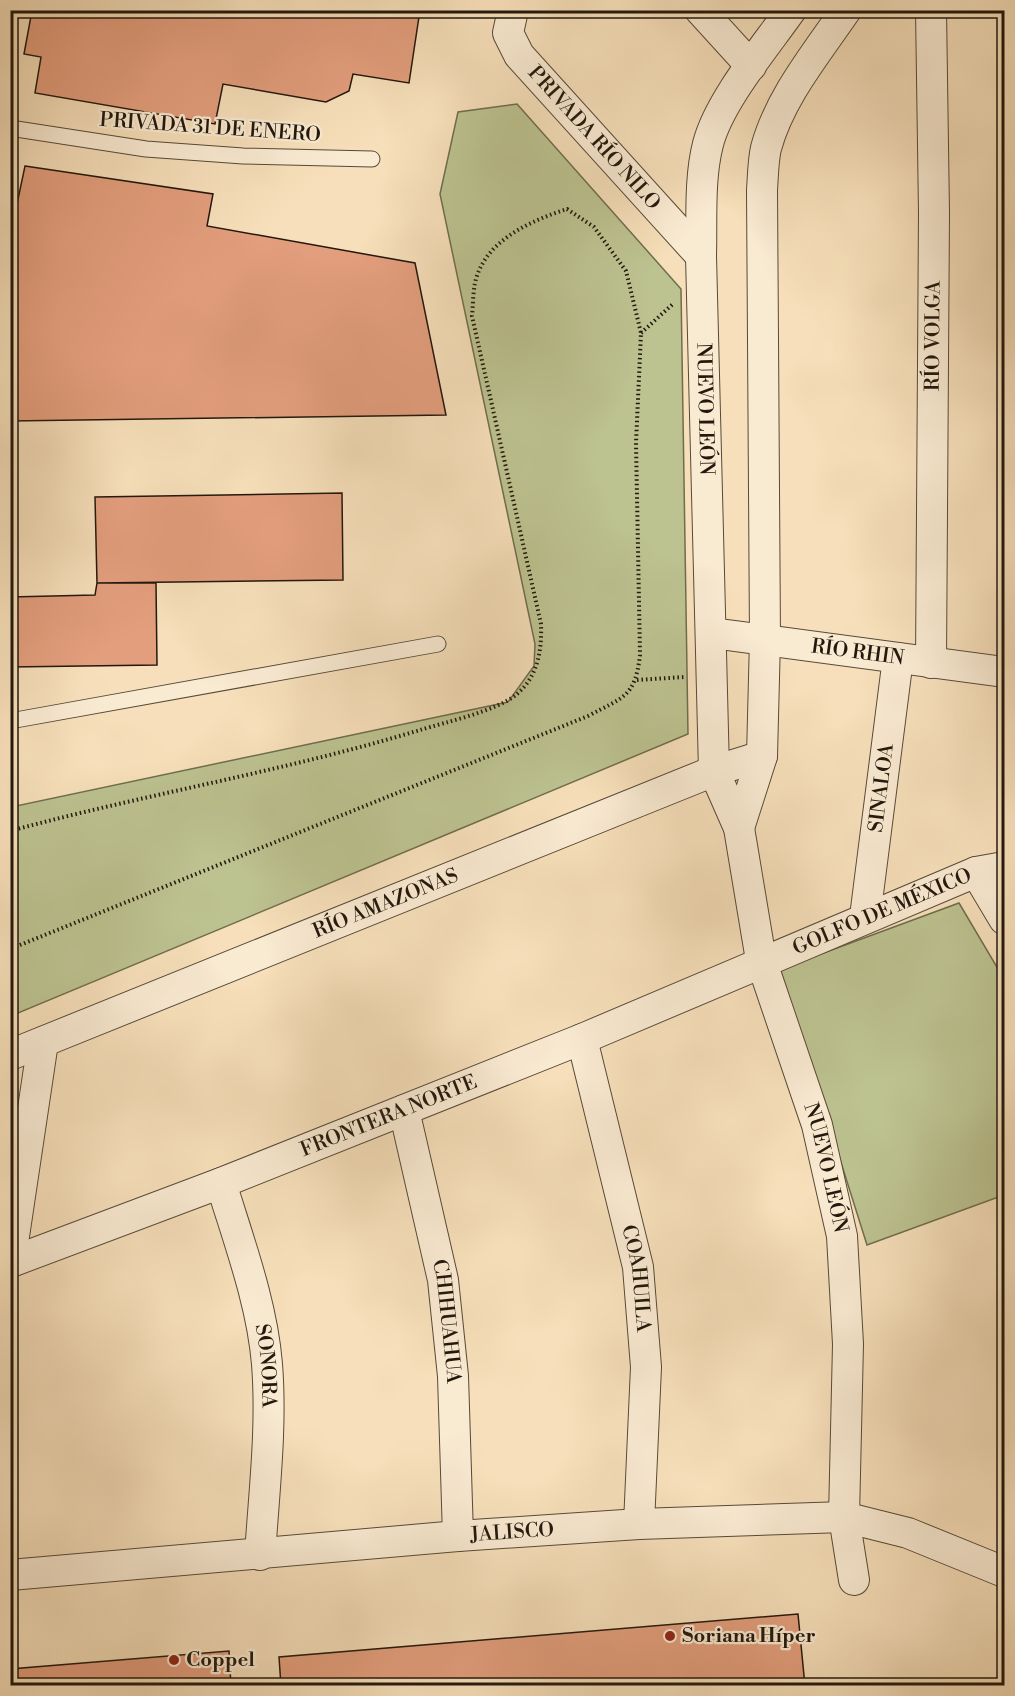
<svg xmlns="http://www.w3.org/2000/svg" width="1015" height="1696" viewBox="0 0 1015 1696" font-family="'Libre Bodoni',serif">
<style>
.green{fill:#bcc290;stroke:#6f6d4e;stroke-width:1.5}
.building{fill:#e39e7d;stroke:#22180d;stroke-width:1.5}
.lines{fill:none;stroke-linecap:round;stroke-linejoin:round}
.lane-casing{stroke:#574a38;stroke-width:17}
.street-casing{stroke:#574a38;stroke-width:32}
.path{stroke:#22180d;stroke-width:4;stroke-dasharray:1.5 3;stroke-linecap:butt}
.lane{stroke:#f9ead2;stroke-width:15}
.street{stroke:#f9ead2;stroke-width:30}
.poi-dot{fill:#8f2418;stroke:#f9ead2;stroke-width:2}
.labels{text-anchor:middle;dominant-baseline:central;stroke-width:4.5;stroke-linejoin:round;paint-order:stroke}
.street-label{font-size:20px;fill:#22180d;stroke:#f9ead2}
.poi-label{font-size:20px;font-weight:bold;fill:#22180d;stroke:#f9ead2;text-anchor:start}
</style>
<rect width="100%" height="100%" fill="#f6dfba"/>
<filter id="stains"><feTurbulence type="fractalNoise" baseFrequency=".00333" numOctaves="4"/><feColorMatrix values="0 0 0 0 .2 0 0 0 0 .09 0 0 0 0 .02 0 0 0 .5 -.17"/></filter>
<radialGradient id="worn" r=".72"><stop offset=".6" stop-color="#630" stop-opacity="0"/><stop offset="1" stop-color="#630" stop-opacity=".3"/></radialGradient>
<path class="green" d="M 517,104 L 681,289 L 688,734 L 11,1016 L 11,807 L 508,702 L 534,666 L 535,644 L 440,194 L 458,112 Z
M 959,903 L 1004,979 L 1004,1195 L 867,1245 L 780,969 Z"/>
<path class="building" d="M 47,10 L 420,10 L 409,83 L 353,74 L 349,91 L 326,102 L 223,84 L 215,124 L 35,93 L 41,57 L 24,54 L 31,16 L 46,17 Z
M 25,166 L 213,194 L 207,226 L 415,263 L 446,415 L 10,421 L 10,202 L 17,204 Z
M 342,493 L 343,580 L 97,583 L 95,497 Z
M 97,583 L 156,583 L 157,665 L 10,667 L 10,597 L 95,595 Z
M 798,1614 L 805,1686 L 281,1686 L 279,1657 Z
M 229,1651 L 231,1686 L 10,1686 L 10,1669 Z"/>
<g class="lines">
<defs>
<path id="lane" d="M 10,128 L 146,149 L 243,156 L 372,159
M 10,721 L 438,644"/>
<g id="street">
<path id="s1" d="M 513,10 L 508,33 L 519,55 L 701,256"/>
<path d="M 700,10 L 751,66"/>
<path id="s2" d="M 791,10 C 765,47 719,101 708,144 C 699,179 702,220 701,256 L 714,771 L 739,828 L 761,960 L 817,1125 L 842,1236 L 848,1344 L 844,1517 L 854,1580"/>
<path id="s3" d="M 712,633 L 1004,672"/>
<path id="s4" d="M 931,663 L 934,213 L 931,10"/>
<path d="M 739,828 L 762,756 L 765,639 L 762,190 C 763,177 763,161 766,148 C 780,97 816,54 846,10"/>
<path d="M 976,872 L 1004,919"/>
<path id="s5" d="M 865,917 L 898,658"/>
<path id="s6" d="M 582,1039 L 638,1267 L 646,1367 L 639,1524"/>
<path id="s7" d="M 10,1055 L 714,771 L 762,756"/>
<path id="s8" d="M 404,1110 L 443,1280 L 453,1376 L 458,1536"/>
<path id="s9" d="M 221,1183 C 239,1242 262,1303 267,1364 C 272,1427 264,1492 260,1555"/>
<path id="s10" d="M 11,1262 L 221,1183 L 582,1039 L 976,872 L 1004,867"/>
<path d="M 10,1263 L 43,1042"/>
<path id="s11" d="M 10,1575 L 458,1536 L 639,1524 L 844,1517 L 908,1533 L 1004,1572"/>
</g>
</defs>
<use href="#lane" class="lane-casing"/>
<use href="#street" class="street-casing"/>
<path class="path" d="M 641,333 L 674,303
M 637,680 L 684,677
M 10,831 C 146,794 285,771 420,730 C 446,722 497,711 517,694 C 538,676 542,650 541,624 L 472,316 C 473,305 473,293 475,283 C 484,241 530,221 567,209 L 594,227 L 626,271 L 641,333 L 636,443 L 640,655 C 635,698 623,697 588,716 L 10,949"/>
<use href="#lane" class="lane"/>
<use href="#street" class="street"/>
</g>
<g class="poi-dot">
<circle cx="670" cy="1636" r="6"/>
<circle cx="174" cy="1660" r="6"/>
</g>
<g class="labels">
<g class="street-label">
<text transform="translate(210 128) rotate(4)">PRIVADA 31 DE ENERO</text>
<text stroke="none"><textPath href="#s1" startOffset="160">PRIVADA RÍO NILO</textPath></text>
<text stroke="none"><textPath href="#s4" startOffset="327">RÍO VOLGA</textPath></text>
<text stroke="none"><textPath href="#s2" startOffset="424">NUEVO LEÓN</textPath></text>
<text stroke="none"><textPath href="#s3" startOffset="147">RÍO RHIN</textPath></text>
<text stroke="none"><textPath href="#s5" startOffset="130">SINALOA</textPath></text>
<text stroke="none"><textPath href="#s7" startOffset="405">RÍO AMAZONAS</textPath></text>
<text stroke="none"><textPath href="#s10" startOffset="939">GOLFO DE MÉXICO</textPath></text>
<text stroke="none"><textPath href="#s10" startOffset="405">FRONTERA NORTE</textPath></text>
<text stroke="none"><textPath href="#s2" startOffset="1200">NUEVO LEÓN</textPath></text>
<text stroke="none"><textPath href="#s6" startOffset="246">COAHUILA</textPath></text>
<text stroke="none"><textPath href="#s8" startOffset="216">CHIHUAHUA</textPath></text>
<text stroke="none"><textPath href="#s9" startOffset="189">SONORA</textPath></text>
<text stroke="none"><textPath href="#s11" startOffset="504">JALISCO</textPath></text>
</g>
<g class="poi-label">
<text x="682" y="1636">Soriana Híper</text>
<text x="186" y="1660">Coppel</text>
</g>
</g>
<rect width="1015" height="1696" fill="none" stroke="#f6dfba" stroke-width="36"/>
<rect x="12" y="12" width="991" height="1672" fill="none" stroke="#22180d" stroke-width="3"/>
<rect x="18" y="18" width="979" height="1660" fill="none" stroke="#22180d" stroke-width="1.5"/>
<rect width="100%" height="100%" filter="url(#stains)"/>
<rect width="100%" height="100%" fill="url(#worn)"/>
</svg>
